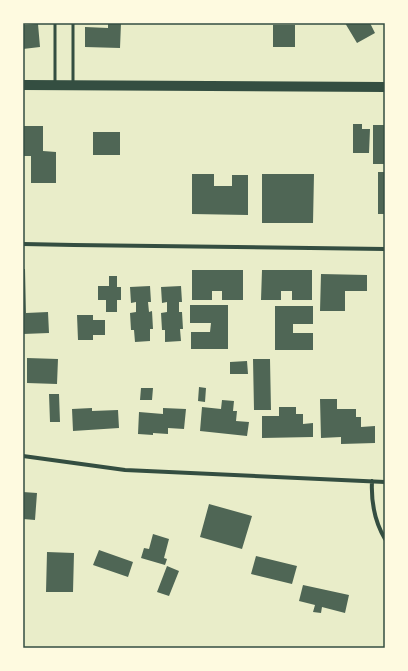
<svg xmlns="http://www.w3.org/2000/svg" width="408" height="671" viewBox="0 0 408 671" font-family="'Source Sans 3',sans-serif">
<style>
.building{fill:#4f6655}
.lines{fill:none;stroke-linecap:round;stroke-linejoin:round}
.service{stroke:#344e41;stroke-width:3}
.minor{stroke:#344e41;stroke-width:4}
.primary{stroke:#344e41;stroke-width:10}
.neatline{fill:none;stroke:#344e41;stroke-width:1.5}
</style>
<rect width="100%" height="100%" fill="#e9edc9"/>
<path class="building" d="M 108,23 L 121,23 L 120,48 L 85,47 L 85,27 L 108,28 Z
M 345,23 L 370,23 L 375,33 L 357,43 Z
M 38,24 L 40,47 L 23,49 L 23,25 Z
M 273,25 L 295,25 L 295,47 L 273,47 Z
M 353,124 L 362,124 L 362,129 L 370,129 L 369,153 L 353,153 Z
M 373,125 L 385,125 L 385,164 L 373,164 Z
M 23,126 L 43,126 L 43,151 L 56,152 L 56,183 L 31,183 L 31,156 L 23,156 Z
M 93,132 L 120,132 L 120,155 L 93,155 Z
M 378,172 L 385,172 L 385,214 L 378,214 Z
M 192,174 L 214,174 L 214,186 L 232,186 L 232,175 L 248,175 L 248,215 L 192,214 Z
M 262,174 L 314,174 L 313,223 L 262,223 Z
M 23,269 L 25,269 L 26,313 L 48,312 L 49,333 L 23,334 Z
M 192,270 L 243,270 L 243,300 L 222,300 L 222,291 L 212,291 L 212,300 L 192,300 Z
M 262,270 L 312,270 L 312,300 L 292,300 L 292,291 L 281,291 L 281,300 L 261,300 Z
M 321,274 L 367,275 L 367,291 L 345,291 L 345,311 L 320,311 Z
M 109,276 L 117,276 L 117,287 L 121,287 L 121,300 L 117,300 L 117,312 L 106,312 L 106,300 L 98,300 L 98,286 L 109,286 Z
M 150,286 L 151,302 L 148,302 L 149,312 L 152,311 L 153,329 L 150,329 L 150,341 L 135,342 L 134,330 L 131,330 L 130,313 L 136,312 L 136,302 L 131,303 L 130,287 Z
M 181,286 L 182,302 L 179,302 L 179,312 L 182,312 L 183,329 L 180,329 L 181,341 L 165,342 L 165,330 L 162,330 L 161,313 L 167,312 L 167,302 L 162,303 L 161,287 Z
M 190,305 L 228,305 L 228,349 L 191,349 L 191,332 L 210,332 L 211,323 L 190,323 Z
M 275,306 L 313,306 L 313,324 L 293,324 L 293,333 L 313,333 L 313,350 L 275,350 Z
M 77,315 L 93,315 L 93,320 L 105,320 L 105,335 L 93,335 L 93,340 L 78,340 Z
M 27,358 L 58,359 L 57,384 L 27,383 Z
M 253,359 L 270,359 L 271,410 L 254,410 Z
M 247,361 L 248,374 L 230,374 L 230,362 Z
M 199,387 L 206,388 L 205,402 L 198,401 Z
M 141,388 L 153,388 L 152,400 L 140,400 Z
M 49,394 L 59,394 L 60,422 L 50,422 Z
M 320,399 L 337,399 L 337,409 L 356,409 L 356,417 L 361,417 L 361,427 L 375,426 L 375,443 L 341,444 L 341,437 L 321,438 Z
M 222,400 L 234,401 L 233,411 L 237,411 L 236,421 L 249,422 L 247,436 L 200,431 L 202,407 L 221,409 Z
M 279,407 L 296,407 L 296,414 L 303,414 L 303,424 L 313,423 L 313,437 L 262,438 L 262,416 L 279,416 Z
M 92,408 L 92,411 L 118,410 L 119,428 L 73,431 L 72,409 Z
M 163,408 L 186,409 L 184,429 L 168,428 L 168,434 L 153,433 L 153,435 L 138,434 L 139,412 L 163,414 Z
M 23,492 L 37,493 L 35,520 L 23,519 Z
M 209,504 L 252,516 L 242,549 L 200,537 Z
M 153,534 L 169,539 L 164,558 L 167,559 L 165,565 L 141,558 L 144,548 L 149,549 Z
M 99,550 L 133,562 L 128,577 L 93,565 Z
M 47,552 L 74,553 L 73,592 L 46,592 Z
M 256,556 L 297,566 L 292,584 L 251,574 Z
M 167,566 L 179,571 L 169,596 L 157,592 Z
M 303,585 L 349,595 L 345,613 L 322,607 L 321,613 L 313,612 L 315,605 L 299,601 Z"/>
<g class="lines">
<path class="service" d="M 55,23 L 55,83
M 73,23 L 73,84"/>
<path class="minor" d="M 23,244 L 74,245 L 385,249
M 23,456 L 125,470 L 385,482
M 372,481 C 371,501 375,522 385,539"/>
<path class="primary" d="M 23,85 L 385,87"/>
</g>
<rect width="408" height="671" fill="none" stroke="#fefae0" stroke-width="48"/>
<rect x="24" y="24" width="360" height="623" class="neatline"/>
</svg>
